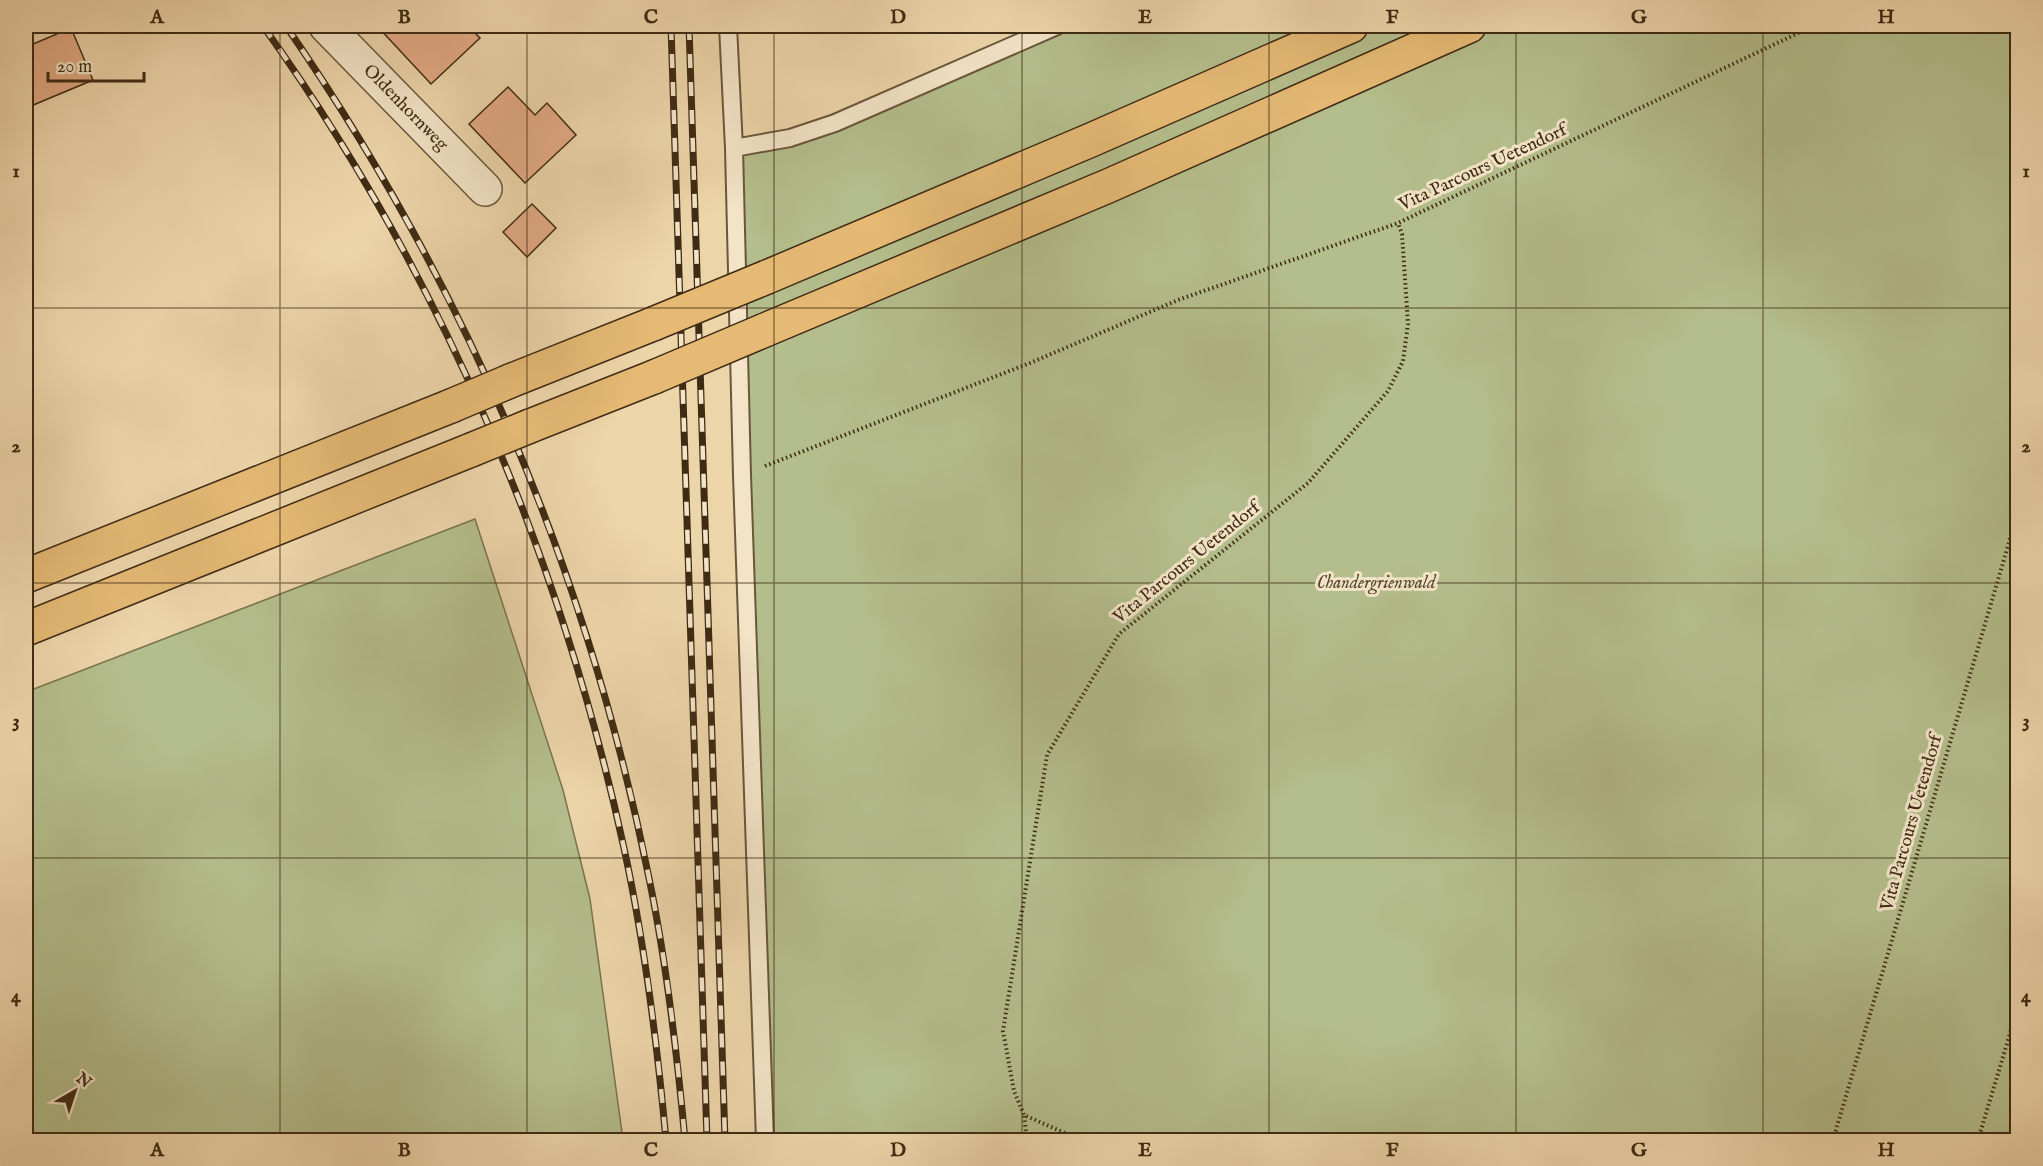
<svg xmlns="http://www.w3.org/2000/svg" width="2043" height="1166" viewBox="0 0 2043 1166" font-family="'IM FELL English',serif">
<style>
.green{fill:#b4be8c;stroke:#7a7450;stroke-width:1.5}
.building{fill:#e2aa84;stroke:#3f2b14;stroke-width:1.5}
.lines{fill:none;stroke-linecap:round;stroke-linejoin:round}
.service-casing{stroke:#6a563a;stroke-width:20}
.minor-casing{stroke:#6a563a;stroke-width:36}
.motorway-casing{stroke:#3f2b14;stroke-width:36}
.path{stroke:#3f2b14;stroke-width:4;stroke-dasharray:1.5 3;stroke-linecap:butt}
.service{stroke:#f3e4c8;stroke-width:16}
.minor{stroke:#f3e4c8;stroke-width:33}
.motorway{stroke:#e6ba75;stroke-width:33}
.rail-casing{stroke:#3f2b14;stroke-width:7}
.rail{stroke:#f3e4c8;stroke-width:4.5;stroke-dasharray:14;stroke-linecap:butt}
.motorway-bridge-casing{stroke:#3f2b14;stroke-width:36;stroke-linecap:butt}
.motorway-bridge{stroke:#e6ba75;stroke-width:33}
.grid{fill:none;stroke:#3f2b14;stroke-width:1.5;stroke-opacity:0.55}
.labels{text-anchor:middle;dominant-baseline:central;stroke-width:6;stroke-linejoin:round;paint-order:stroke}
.street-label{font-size:18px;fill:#3f2b14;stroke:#f3e4c8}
.park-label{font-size:18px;font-style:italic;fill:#56482c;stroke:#f3e4c8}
.neatline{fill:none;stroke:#3f2b14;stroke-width:2}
.grid-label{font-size:20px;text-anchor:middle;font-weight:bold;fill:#3f2b14}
</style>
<rect width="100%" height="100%" fill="#edd5aa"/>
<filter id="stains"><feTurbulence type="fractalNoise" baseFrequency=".00333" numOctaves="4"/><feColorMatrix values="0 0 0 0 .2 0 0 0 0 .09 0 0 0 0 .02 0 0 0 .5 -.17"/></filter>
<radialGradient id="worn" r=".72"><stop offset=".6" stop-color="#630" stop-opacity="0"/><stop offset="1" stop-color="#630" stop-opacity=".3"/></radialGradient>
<path class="green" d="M 1057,26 L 2017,26 L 2017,1140 L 765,1140 L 734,148 L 790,138 Z
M 475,519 L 563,790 L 590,899 L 623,1140 L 26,1140 L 26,692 Z"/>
<path class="building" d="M 377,26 L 468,26 L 480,38 L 431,84 Z
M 71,28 L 93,80 L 26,108 L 26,47 Z
M 508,87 L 535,115 L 547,103 L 576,135 L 525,183 L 469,124 Z
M 532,204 L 556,228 L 527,257 L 503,232 Z"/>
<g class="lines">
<defs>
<path id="service" d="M 728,26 L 734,148 L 742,475 L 765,1140
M 734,148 L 790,138 L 835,123 L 1057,26"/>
<g id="minor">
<path id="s1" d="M 326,26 L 485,189"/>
</g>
<path id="motorway" d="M 767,277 L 1091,140 L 1351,26
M 765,330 L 1108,186 L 1469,26
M 510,381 L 653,324
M 530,426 L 654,377
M 26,576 L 451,406
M 26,629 L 471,450"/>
</defs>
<use href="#service" class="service-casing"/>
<use href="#minor" class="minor-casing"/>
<use href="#motorway" class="motorway-casing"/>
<path class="path" d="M 765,466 L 1030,363 L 1178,300 L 1398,223 L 1792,36 L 1811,26
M 1024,1116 L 1027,1140
M 1348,1140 L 1067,1134 L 1024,1115 L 1014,1091 L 1003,1031 L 1047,755 L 1119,634 L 1308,483 L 1388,391 L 1403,361 L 1408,324 L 1402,234 L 1398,223
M 1833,1140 L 2018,512
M 1978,1140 L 2018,1007"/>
<use href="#service" class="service"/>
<use href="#minor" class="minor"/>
<use href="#motorway" class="motorway"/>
<defs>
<path id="rail" d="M 263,26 C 439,271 560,554 624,848 C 645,945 657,1042 666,1140
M 286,26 C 464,284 587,570 649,878 C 667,965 677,1053 685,1140
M 671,26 L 707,1140
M 689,26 L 725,1140"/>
</defs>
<use href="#rail" class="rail-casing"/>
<use href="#rail" class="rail"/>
<defs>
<path id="motorway-bridge" d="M 653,324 L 767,277
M 654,377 L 765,330
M 451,406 L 510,381
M 471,450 L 530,426"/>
</defs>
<use href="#motorway-bridge" class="motorway-bridge-casing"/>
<use href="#motorway-bridge" class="motorway-bridge"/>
</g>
<path class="grid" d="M 280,26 L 280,1140M 527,26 L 527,1140M 774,26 L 774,1140M 1022,26 L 1022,1140M 1269,26 L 1269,1140M 1516,26 L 1516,1140M 1763,26 L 1763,1140M 26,308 L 2018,308M 26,583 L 2018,583M 26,858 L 2018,858"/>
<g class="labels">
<g class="street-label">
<text stroke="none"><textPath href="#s1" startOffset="114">Oldenhornweg</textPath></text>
<text transform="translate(1483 168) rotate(-25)">Vita Parcours Uetendorf</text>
<text transform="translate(1187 563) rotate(-39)">Vita Parcours Uetendorf</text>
<text transform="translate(1912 823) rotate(-74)">Vita Parcours Uetendorf</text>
</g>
<g class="park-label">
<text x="1376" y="583">Chandergrienwald</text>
</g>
</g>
<rect width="2043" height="1166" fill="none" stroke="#edd5aa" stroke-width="66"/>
<g transform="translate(75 1091) rotate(39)" stroke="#f3e4c8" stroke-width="4.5" paint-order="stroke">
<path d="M0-4.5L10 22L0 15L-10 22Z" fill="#3f2b14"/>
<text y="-9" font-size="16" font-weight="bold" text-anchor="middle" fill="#3f2b14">N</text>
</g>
<path d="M48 72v9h96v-9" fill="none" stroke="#3f2b14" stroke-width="3"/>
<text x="57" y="72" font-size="18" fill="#3f2b14" stroke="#f3e4c8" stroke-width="4.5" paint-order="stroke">20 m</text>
<rect x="33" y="33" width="1977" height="1100" class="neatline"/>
<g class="grid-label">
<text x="157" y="23">A</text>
<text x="404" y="23">B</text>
<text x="651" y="23">C</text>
<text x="898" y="23">D</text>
<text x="1145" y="23">E</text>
<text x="1392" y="23">F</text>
<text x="1639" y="23">G</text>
<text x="1886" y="23">H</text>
<text x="16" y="177">1</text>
<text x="2026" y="177">1</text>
<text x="16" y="452">2</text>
<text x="2026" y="452">2</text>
<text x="16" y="727">3</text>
<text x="2026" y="727">3</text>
<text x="16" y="1002">4</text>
<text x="2026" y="1002">4</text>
<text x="157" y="1156">A</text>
<text x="404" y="1156">B</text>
<text x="651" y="1156">C</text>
<text x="898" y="1156">D</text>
<text x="1145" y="1156">E</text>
<text x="1392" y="1156">F</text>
<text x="1639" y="1156">G</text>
<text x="1886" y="1156">H</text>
</g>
<rect width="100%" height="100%" filter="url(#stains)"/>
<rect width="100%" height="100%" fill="url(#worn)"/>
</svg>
